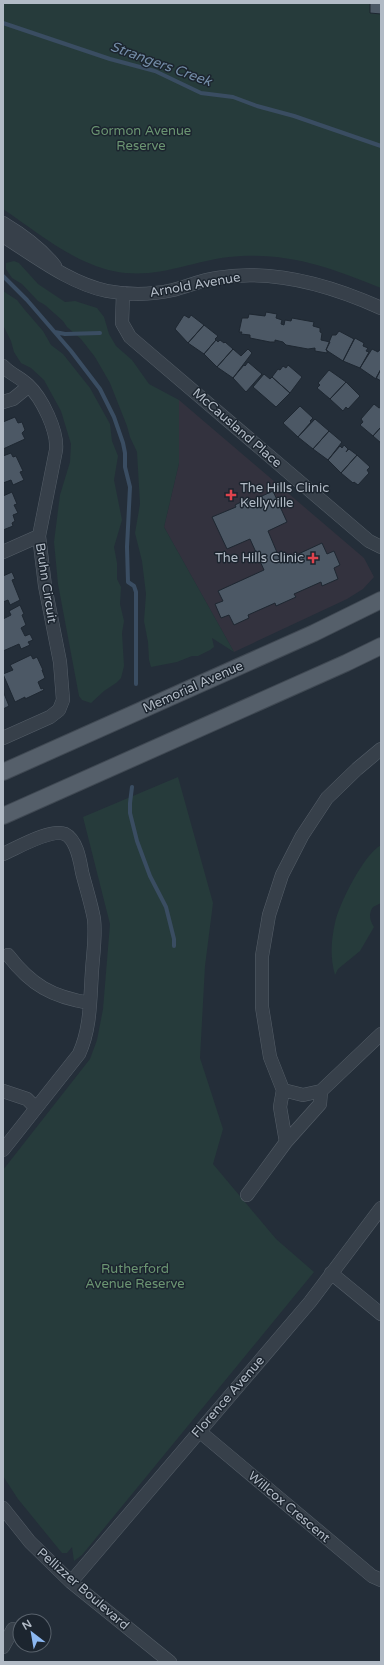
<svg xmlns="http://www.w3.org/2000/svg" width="384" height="1665" viewBox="0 0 384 1665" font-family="'Varela Round',sans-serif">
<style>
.medical{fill:#33323e}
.green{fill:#263b3b}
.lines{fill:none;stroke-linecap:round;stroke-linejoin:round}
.stream{stroke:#3a4d62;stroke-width:4}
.building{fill:#4c5865;stroke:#1e2731}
.minor-casing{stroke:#555e68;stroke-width:14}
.major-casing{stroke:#404953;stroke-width:18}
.minor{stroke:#37404a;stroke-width:13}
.major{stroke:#555f6a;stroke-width:16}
.health-dot{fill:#e0444e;stroke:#1c252f;stroke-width:1.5}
.labels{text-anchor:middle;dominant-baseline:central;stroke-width:3;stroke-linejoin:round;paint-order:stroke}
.park-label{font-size:13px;fill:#6b9572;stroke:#1c252f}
.street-label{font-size:13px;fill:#b2bbc6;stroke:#1c252f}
.poi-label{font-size:13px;fill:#b2bbc6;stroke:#1c252f;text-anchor:start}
.water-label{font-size:14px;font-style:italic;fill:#748da8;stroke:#1c252f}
</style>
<rect width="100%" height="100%" fill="#242e39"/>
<path class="medical" d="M 179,400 L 364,558 L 374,577 L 363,589 L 347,599 L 234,652 L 164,527 L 179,463 Z"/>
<path class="green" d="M 3,3 L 381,3 L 381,288 C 329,267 286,251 229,257 C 188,262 156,280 113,271 C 72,262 37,232 3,209 Z
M 14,261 L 19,263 L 38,284 L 65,302 L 75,301 L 97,308 L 104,317 L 109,334 L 116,346 L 132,360 L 149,384 L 179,400 L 179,463 L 164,527 L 234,652 L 212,638 L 214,647 L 210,650 L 198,656 L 192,656 L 177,662 L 151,667 L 149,660 L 148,642 L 144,621 L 146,594 L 142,561 L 135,533 L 140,504 L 137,452 L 130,437 L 127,426 L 110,383 L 95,357 L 81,339 L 67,327 L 63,321 L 45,305 L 38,301 L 22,284 L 12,278 L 6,269 L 6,263 Z
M 3,291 L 17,300 L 24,309 L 43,331 L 51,345 L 63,354 L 90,388 L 110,424 L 112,441 L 118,456 L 114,480 L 122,520 L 114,547 L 117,563 L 117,579 L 121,587 L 120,604 L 124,621 L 122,633 L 124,666 L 121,678 L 116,683 L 104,691 L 91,703 L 82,700 L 79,696 L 58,584 L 54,542 L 60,495 L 70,462 L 71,444 L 61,411 L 44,380 L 31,368 L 21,363 L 14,352 L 11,341 L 3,325 Z
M 178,777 L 213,903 L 205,966 L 200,1058 L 223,1129 L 213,1164 L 276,1239 L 314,1272 L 82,1555 L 74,1561 L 72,1547 L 67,1553 L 62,1553 L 18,1499 L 3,1476 L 3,1170 L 90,1059 L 97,1040 L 103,1009 L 110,924 L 83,817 Z
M 381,845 L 381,903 L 373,907 C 368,914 370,921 374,927 L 360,951 L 338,969 L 335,975 C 330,957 331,941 335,923 C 339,904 364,854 381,845 Z"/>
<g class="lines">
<path class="stream" d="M 3,23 L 110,59 L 155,71 L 201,93 L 233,97 L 257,106 L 294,116 L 381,146
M 3,276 L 27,300 L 71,351 L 100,389 L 114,417 L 123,443 L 125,453 L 125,467 L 130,487 L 127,547 L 128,582 L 134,586 L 136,592 L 136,684
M 55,332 L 65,334 L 100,333
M 132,787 L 130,803 L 130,813 L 137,841 L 150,876 L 166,907 L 174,939 L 174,946"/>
</g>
<path class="building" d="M 370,3 L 381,3 L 381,14 L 370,13 Z
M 266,312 L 277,314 L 276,318 L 282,320 L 281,324 L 284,325 L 285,320 L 291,321 L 292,318 L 314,322 L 313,326 L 320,328 L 320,332 L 322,333 L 321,340 L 330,342 L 326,350 L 327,350 L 327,353 L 315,351 L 315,348 L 308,349 L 286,345 L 283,342 L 275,340 L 275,342 L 270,342 L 250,338 L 250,335 L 241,334 L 242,332 L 239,332 L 242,318 L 248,318 L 249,314 L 265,316 Z
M 184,315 L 189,318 L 191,315 L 204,325 L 188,343 L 175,329 Z
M 204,325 L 218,336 L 215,339 L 216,340 L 204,354 L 188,343 Z
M 339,331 L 354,339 L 343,361 L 326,350 L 332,335 L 336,335 Z
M 355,338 L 364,343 L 363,346 L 368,348 L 366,351 L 369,352 L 360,368 L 343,361 Z
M 216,340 L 218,342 L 220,340 L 224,343 L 225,342 L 233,349 L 217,367 L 204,354 Z
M 233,349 L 241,356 L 248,349 L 252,353 L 233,378 L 217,367 Z
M 372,349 L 378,352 L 379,350 L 381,351 L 381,369 L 376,379 L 360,368 Z
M 248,362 L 262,374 L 246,392 L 233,378 L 244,365 L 245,366 Z
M 288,365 L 302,377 L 290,393 L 272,377 L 278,369 L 280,370 L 283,366 L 286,368 Z
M 381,369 L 381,381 L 376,378 Z
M 329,370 L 346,382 L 330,399 L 317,388 L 320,385 L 318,383 Z
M 264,374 L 270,379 L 272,377 L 290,393 L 276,407 L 253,387 Z
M 346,382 L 360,396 L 348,409 L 346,407 L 343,411 L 330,399 Z
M 374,404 L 379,408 L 381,407 L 381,427 L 373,436 L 360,425 L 363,422 L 361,419 Z
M 300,406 L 313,418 L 310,421 L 311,422 L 298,437 L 283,423 Z
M 15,417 L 18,423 L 22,422 L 25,430 L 22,433 L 25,439 L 3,449 L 3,422 Z
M 315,419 L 329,431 L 313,449 L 298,437 Z
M 381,427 L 381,443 L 373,436 Z
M 329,431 L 342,442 L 328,460 L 313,449 Z
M 344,445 L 348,449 L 346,452 L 349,449 L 357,455 L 341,473 L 328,460 L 340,446 L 342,448 Z
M 11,453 L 13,457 L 16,456 L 23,471 L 20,472 L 24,480 L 13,485 L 11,480 L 3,483 L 3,456 Z
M 357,455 L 370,467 L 367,470 L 369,473 L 358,485 L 354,482 L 353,483 L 341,473 Z
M 273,491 L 287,522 L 268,531 L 281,562 L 322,543 L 327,554 L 334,551 L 340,565 L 334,568 L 338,579 L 322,586 L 321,582 L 294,594 L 296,597 L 276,606 L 275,603 L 248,615 L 249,618 L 234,625 L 229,615 L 221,618 L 215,604 L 223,601 L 218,591 L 264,570 L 250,539 L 227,549 L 212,517 L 236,507 L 235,505 L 243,501 L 250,498 L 251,501 Z
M 12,492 L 17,504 L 14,505 L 18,513 L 13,515 L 15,521 L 12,523 L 13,526 L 3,530 L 3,496 Z
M 12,572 L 15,579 L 12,580 L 20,600 L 10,605 L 8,600 L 3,602 L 3,576 Z
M 20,605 L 24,614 L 22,615 L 26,625 L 21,628 L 25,636 L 30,634 L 33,640 L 28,642 L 30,645 L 21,649 L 19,644 L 3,651 L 3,619 L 11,615 L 9,611 Z
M 31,655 L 33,659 L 37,657 L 43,670 L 42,670 L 45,678 L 38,682 L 41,689 L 43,688 L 44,690 L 25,699 L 25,697 L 15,702 L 3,674 L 13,670 L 10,665 Z
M 3,691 L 9,706 L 3,709 L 3,711 Z"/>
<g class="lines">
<defs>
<path id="minor" d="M 3,223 C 23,235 41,248 55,266
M 3,236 C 35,256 69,283 107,291 C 128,295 151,295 173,290 C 188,286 202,280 217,278 C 273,268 330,285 381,308
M 123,293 L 122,323 L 130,337 L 369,541 L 381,547
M 3,366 C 10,374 20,377 28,385 C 42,398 58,431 56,450 L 39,536 L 45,586 L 60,662 L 63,700 L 59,710 L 50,717 L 3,738
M 3,402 L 13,399 L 29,386
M 3,552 L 39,536
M 3,854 C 17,848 51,828 65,834 C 77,840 80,861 82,872 C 86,888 91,903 94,919 C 96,936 93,954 92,971 C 90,999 91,1028 79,1054 L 3,1150
M 8,955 C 31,985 52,997 90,1003
M 283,1090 L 303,1095 L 321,1091 L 381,1034
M 3,1091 L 27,1099 L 36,1108
M 286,1142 L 280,1107 L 283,1090 L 270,1057 L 262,1007 L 262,956 L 269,915 L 282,875 L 302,836 L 327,798 L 357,769 L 381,749
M 247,1195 L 286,1142 L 320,1104 L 321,1091
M 331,1273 L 381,1314
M 199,1431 L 372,1576 L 381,1580
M 3,1508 L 30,1542 L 71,1582 L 170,1662
M 71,1582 L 310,1302 L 381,1208
M 3,1647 L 13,1629"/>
<path id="major" d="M 3,772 L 314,633 L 381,600
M 3,816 L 346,663 L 381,646"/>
</defs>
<use href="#minor" class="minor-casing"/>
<use href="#major" class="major-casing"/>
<use href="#minor" class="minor"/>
<use href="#major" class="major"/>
</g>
<g class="health-dot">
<path d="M229 489h4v4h4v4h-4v4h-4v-4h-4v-4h4z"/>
<path d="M311 552h4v4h4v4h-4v4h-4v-4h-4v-4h4z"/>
</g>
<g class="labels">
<g class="park-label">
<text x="141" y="131">Gormon Avenue<tspan x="141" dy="15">Reserve</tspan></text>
<text x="135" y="1269">Rutherford<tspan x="135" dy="15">Avenue Reserve</tspan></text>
</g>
<g class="street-label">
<text transform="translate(195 285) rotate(-10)">Arnold Avenue</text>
<text transform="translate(237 428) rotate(41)">McCausland Place</text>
<text transform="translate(46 583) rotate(81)">Bruhn Circuit</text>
<text transform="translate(193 687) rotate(-24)">Memorial Avenue</text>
<text transform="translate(228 1397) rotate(-49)">Florence Avenue</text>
<text transform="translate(289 1507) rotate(40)">Willcox Crescent</text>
<text transform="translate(83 1589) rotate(41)">Pellizzer Boulevard</text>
</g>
<g class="poi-label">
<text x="240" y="488">The Hills Clinic<tspan x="240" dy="15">Kellyville</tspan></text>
<text x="304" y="558" text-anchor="end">The Hills Clinic</text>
</g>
<g class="water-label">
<text transform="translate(161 64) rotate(20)">Strangers Creek</text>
</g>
</g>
<rect width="384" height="1665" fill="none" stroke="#b2bbc6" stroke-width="8"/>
<g transform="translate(32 1633) rotate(329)"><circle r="19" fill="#1c252f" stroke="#58616b"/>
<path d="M0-3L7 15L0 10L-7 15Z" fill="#8cb8f1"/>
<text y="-6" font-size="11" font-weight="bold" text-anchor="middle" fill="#b2bbc6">N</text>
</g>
</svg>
